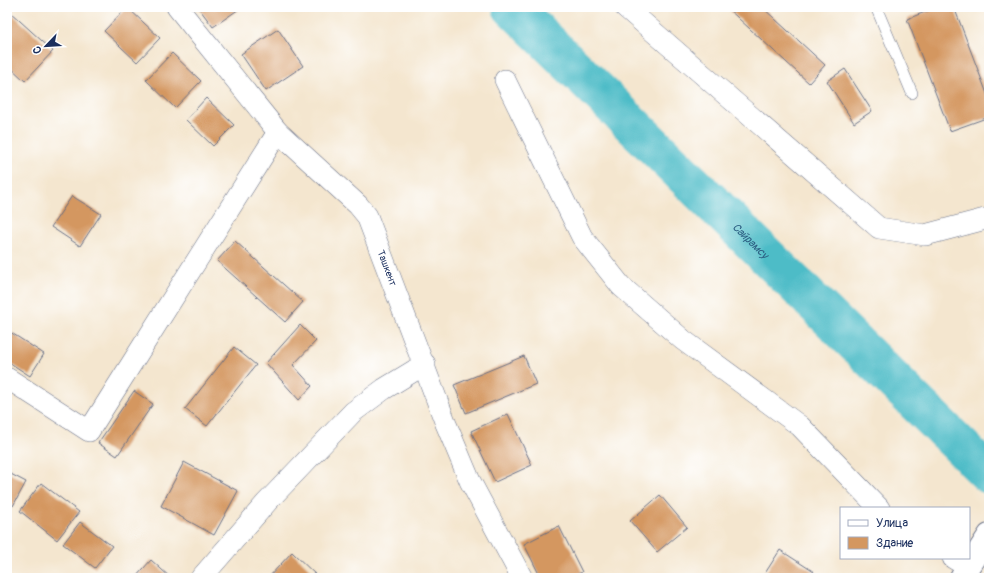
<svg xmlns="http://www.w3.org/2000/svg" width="996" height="585" viewBox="0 0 996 585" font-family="Pangolin,sans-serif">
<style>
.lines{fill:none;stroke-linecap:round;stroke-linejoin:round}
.river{stroke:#4ebcc7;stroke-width:40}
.building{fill:#d49760}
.lane-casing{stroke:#676f86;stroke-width:12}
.street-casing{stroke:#676f86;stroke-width:22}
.secondary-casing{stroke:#676f86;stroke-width:24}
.lane{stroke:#fff;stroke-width:11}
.street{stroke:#fff;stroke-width:21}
.secondary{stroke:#fff;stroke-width:22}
.labels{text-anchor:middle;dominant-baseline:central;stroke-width:3.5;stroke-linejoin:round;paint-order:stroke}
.street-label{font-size:10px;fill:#1b2f5e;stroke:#fff}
.water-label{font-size:11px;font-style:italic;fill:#2d6083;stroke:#fff}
</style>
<rect width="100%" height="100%" fill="#fff"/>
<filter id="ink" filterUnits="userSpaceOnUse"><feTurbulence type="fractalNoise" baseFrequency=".025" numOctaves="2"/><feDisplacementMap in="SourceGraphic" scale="8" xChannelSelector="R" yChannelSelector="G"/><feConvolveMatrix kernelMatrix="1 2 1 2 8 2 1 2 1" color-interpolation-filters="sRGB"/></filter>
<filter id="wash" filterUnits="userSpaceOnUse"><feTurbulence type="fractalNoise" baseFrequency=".012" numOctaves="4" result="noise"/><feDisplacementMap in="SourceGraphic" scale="16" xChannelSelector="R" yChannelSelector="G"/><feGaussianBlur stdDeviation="0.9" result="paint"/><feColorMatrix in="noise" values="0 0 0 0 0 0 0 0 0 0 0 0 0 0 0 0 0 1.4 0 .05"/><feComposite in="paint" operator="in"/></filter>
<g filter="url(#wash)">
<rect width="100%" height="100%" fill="#f4e6cf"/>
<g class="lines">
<path class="river" id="s1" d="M 512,7 L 989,474"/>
</g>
<g id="blocks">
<path class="building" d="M 127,7 L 160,38 L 137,62 L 104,31 Z
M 198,7 L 242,7 L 213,27 Z
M 726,7 L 762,7 L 825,65 L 809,83 Z
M 938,7 L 954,7 L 989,99 L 989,117 L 950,131 L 907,19 Z
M 9,11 L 53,51 L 25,81 L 7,64 L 7,13 Z
M 278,29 L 303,66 L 266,91 L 241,54 Z
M 172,53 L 201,81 L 175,108 L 146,80 Z
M 845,69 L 872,111 L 854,123 L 827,81 Z
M 206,98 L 234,125 L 213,146 L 186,120 Z
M 72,196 L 101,214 L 80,246 L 51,227 Z
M 235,241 L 303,302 L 285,322 L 217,261 Z
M 300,325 L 316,341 L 293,365 L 312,386 L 299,400 L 266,363 Z
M 7,330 L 44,354 L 30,376 L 7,361 Z
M 234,347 L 256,365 L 207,426 L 185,409 Z
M 524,356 L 536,384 L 466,413 L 454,385 Z
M 134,391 L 153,404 L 117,456 L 98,443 Z
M 508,414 L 532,465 L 495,482 L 471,431 Z
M 184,462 L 238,491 L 214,535 L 161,506 Z
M 7,472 L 26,482 L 13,506 L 7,503 Z
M 41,483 L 79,512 L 57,540 L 20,511 Z
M 660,495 L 687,527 L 657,552 L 630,521 Z
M 80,522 L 112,546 L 95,568 L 63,544 Z
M 559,526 L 582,572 L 570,578 L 541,578 L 524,544 Z
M 780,550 L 814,572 L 811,578 L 762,578 Z
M 292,552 L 319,578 L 268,578 Z
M 151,560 L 171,578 L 135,578 Z"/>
</g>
</g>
<g filter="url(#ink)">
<use href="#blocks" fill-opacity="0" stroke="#676f86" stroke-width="1"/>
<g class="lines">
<defs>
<path id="lane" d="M 876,7 L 912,93"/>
<g id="street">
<path id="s2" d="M 177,7 L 278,132 L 358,205 L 367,216 L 446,424 L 470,481 L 522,578"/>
<path d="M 625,7 L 879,228 L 925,235 L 989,218"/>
<path d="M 505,80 L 582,237 L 621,286 L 683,340 L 800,426 L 879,508"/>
<path d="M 7,378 L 89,431 L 278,132"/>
<path d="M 953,558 L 968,567"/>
<path d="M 201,578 L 267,502 L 353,412 L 384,389 L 425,364"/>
</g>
<path id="secondary" d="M 961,578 L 989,535"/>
</defs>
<use href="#lane" class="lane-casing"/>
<use href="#street" class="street-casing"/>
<use href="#secondary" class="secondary-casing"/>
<use href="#lane" class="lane"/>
<use href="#street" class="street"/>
<use href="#secondary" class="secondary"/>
</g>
</g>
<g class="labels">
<g class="street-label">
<text stroke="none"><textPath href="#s2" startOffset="339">Ташкент</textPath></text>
</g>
<g class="water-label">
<text stroke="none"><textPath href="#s1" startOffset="334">Сайрамсу</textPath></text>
</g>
</g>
<rect width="996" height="585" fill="none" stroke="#fff" stroke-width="24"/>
<rect x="840" y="507" width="130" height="52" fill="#ffffff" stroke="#a4acbf"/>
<rect x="848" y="520" width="20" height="6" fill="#ffffff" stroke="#a4acbf"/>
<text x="876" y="527" font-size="12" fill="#1b2f5e">Улица</text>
<rect x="848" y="537" width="20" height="12" fill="#d49760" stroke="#a4acbf"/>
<text x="876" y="547" font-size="12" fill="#1b2f5e">Здание</text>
<g transform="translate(46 46) rotate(245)" stroke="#ffffff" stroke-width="3" paint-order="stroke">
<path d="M0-3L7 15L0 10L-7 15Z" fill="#1b2f5e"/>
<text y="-6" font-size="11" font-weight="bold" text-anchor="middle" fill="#1b2f5e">С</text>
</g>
</svg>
